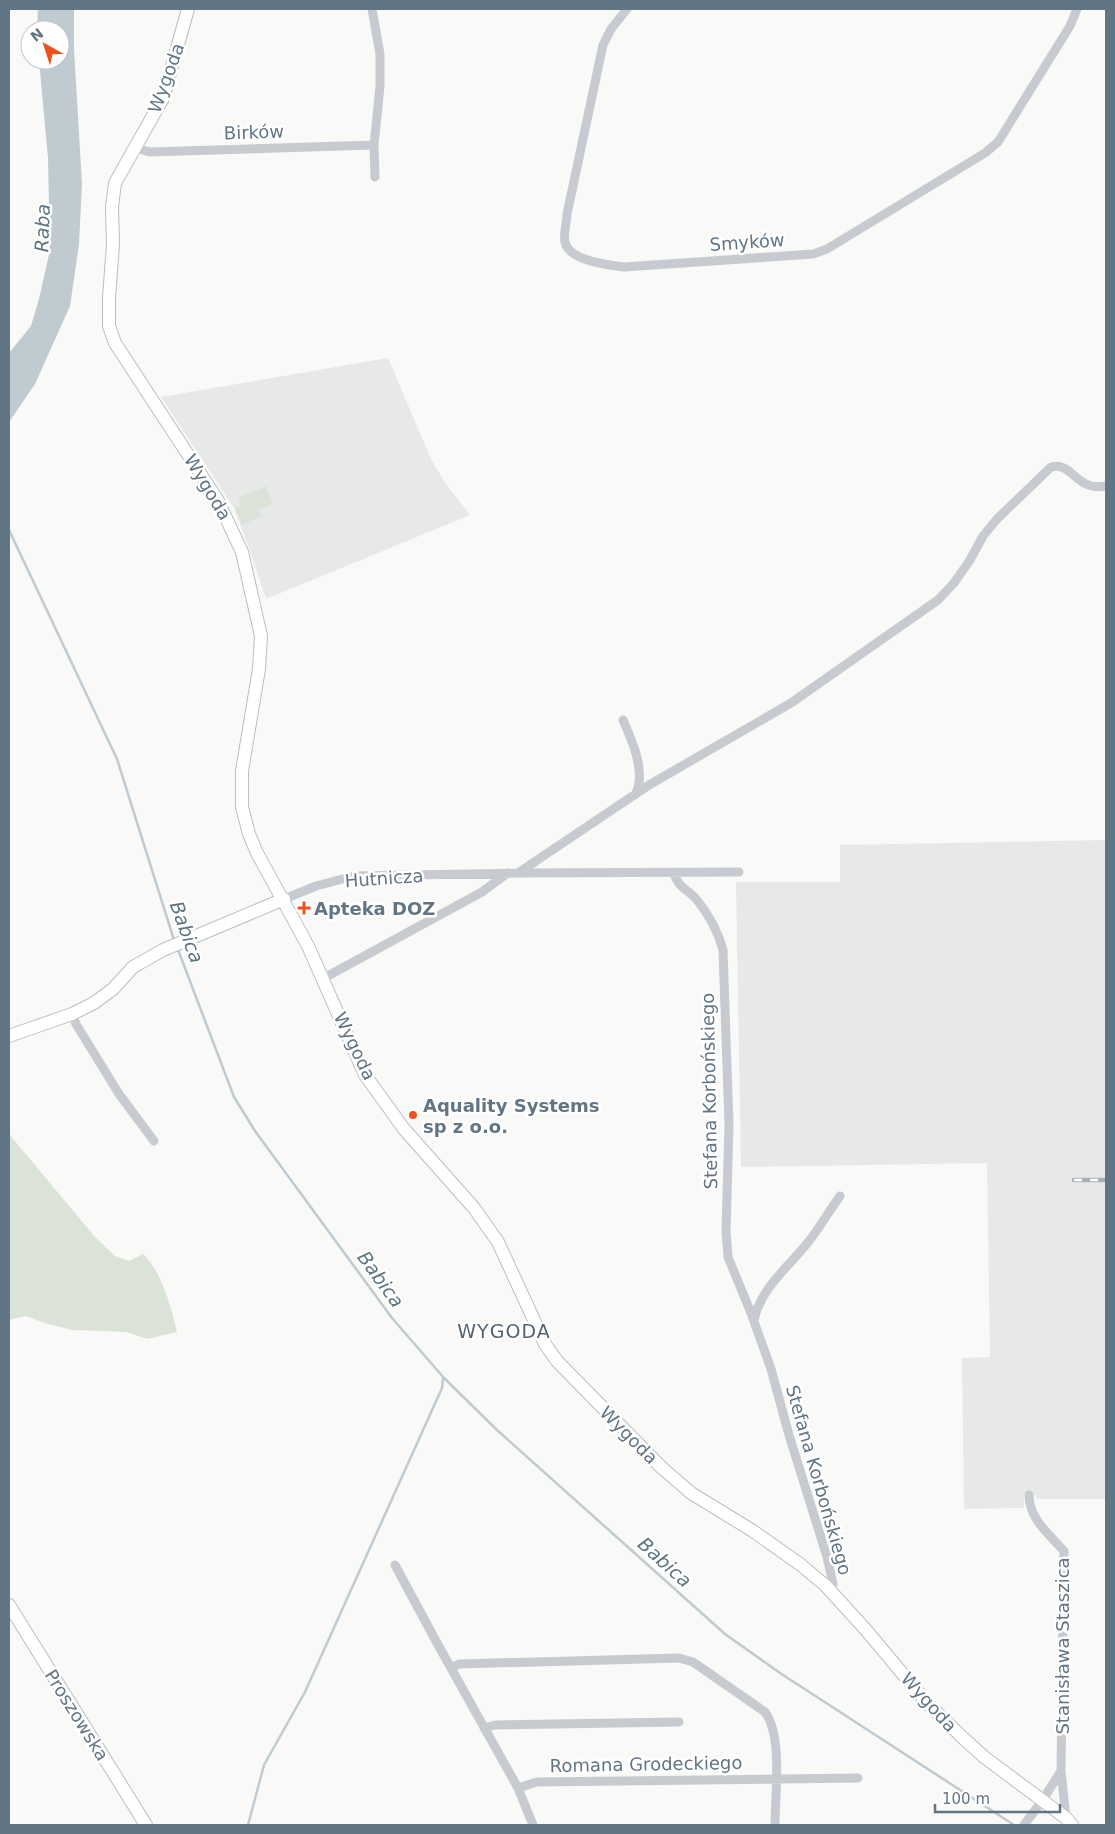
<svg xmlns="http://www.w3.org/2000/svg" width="1115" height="1834" viewBox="0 0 1115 1834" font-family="'DejaVu Sans',sans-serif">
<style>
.built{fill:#e7e8e8}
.green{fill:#dbe2d8}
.water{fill:#bfcbd0}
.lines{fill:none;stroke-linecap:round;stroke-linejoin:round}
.stream{stroke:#bfcbd0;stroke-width:2.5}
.secondary-casing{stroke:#b9bfc3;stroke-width:14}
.street{stroke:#c7cbcf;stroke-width:9}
.secondary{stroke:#fff;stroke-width:12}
.rail-casing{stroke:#a7aeb4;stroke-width:4.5}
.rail{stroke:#fff;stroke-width:2.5;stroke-dasharray:8;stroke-linecap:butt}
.poi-dot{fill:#f05120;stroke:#fff;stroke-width:2}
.labels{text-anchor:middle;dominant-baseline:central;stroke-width:5;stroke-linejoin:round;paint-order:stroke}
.street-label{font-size:18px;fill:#627584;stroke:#fff}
.poi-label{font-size:18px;font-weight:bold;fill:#627584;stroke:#fff;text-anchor:start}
.water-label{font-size:19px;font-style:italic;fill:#5d757e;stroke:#fff}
.neighbourhood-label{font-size:19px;letter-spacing:1px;fill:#55636f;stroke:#fff}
</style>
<rect width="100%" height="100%" fill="#f9f9f7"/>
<path class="built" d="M 388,358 L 431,459 L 446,484 L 470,515 L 266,599 L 249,548 L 234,508 L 161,397 Z
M 1106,840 L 1106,1499 L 1037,1499 L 1036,1495 L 1029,1495 L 1024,1496 L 1024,1508 L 964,1509 L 962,1358 L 990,1357 L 987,1163 L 741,1167 L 736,882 L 840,882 L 840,845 Z"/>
<path class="green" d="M 266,486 L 273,504 L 258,510 L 261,516 L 242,525 L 235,508 L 241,506 L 238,498 Z
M 9,1134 L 95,1237 L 115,1256 L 129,1261 L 143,1254 C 162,1272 171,1307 177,1332 L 147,1339 L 127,1332 L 72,1330 L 45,1323 L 26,1316 L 9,1320 Z"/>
<path class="water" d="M 38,9 L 74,9 L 74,49 L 82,184 L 79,244 L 70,306 L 35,384 L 9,422 L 9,353 L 31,326 L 39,299 L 50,250 L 48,158 L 39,60 L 60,60 L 60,30 L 37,30 Z"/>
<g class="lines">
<path class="stream" d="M 9,530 L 117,759 L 174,940
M 177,947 L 234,1097 L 255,1131 L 392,1318 L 444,1378 L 497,1430 L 725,1634 L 780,1673 L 1014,1825
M 248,1825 L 264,1765 L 305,1692 L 442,1388 L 443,1379"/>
<defs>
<path id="secondary" d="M 188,9 L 163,98 L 115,183 L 112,207 L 113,244 L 109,298 L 109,326 L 115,343 L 217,499 L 242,552 L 261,636 L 259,669 L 242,771 L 242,807 L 249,834 L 257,853 L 308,946 L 365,1075 L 404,1129 L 474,1208 L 498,1242 L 545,1344 L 557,1361 L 661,1467 L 691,1493 L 753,1531 L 801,1565 L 826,1586 L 866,1630 L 927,1703 L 962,1737 L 984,1757 L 1066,1818 L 1072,1825
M 9,1036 L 72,1014 L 94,1003 L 113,989 L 133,967 L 163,950 L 284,899
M 9,1605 L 146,1825"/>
</defs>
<use href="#secondary" class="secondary-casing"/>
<path class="street" d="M 372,9 L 380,54 L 380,86 L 374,145 L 375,177
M 627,9 L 611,29 L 603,45 L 567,214 C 567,222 563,234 565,242 C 569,261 608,265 624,267 L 813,254 L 827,249 L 985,153 L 998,142 L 1070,26 L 1077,9
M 136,148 L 150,152 L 374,145
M 623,720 C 632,740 647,774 635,795
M 518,873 L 649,785 L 791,703 L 938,600 L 954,583 L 970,560 L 983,536 L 997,519 L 1051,467 C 1067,463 1073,478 1086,484 C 1092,487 1100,487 1106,486
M 674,873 C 678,888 688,889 697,900 C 709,915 718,931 723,950 L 729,1124 L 726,1231 L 728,1257 L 751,1313 L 771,1369 L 789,1435 L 827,1557 L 833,1584 L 831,1592
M 284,899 L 316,886 L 354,876 L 518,873 L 739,872
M 324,978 L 482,892 L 508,873
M 72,1014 L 76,1024 L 119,1094 L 154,1141
M 754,1320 C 761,1287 789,1267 809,1241 C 820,1227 829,1211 840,1196
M 395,1565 L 437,1643 L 518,1788 L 533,1825
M 451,1668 L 459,1664 L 679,1658 L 693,1662 L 765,1712 C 783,1737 775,1794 775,1825
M 484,1728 L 495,1725 L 679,1722
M 1061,1771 L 1066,1818
M 518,1788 L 537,1782 L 858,1778
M 1024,1825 L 1042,1801 L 1061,1771 L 1064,1551 C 1050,1535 1029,1519 1029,1495"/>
<use href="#secondary" class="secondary"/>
<defs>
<path id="rail" d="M 1074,1180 L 1106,1180"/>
</defs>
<use href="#rail" class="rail-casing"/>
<use href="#rail" class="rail"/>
</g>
<g class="poi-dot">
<path d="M301.5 900.5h5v5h5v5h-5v5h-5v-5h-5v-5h5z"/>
<circle cx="413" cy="1115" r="5"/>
</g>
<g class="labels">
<g class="street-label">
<text transform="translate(166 78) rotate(-70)">Wygoda</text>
<text transform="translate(254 132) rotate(-2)">Birków</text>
<text transform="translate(747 242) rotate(-4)">Smyków</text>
<text transform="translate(208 487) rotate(59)">Wygoda</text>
<text transform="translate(384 878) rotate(-4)">Hutnicza</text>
<text transform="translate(355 1046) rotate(64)">Wygoda</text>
<text transform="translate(709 1091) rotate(-91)">Stefana Korbońskiego</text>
<text transform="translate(629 1435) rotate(45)">Wygoda</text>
<text transform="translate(819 1480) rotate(74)">Stefana Korbońskiego</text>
<text transform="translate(1062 1646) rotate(-90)">Stanisława Staszica</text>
<text transform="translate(929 1702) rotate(48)">Wygoda</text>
<text transform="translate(77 1715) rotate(58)">Proszowska</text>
<text transform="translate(646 1764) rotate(-1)">Romana Grodeckiego</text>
</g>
<g class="poi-label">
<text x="314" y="908">Apteka DOZ</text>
<text x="423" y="1105">Aquality Systems<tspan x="423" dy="21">sp z o.o.</tspan></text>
</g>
<g class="water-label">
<text transform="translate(42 228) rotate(-88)">Raba</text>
<text transform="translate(187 932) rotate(70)">Babica</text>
<text transform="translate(381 1279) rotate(54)">Babica</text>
<text transform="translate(665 1562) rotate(42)">Babica</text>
</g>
<g class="neighbourhood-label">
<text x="504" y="1331">WYGODA</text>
</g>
</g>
<rect width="1115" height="1834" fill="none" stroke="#627584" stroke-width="20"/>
<g transform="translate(45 45) rotate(321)"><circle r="24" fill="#ffffff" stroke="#c0c8ce"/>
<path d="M0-4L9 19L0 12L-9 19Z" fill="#f05120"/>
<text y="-8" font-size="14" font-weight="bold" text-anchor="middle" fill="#627584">N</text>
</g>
<path d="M935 1804v8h125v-8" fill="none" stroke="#627584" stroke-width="2.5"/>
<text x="942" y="1804" font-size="15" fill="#627584" stroke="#ffffff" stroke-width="4" paint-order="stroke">100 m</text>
</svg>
